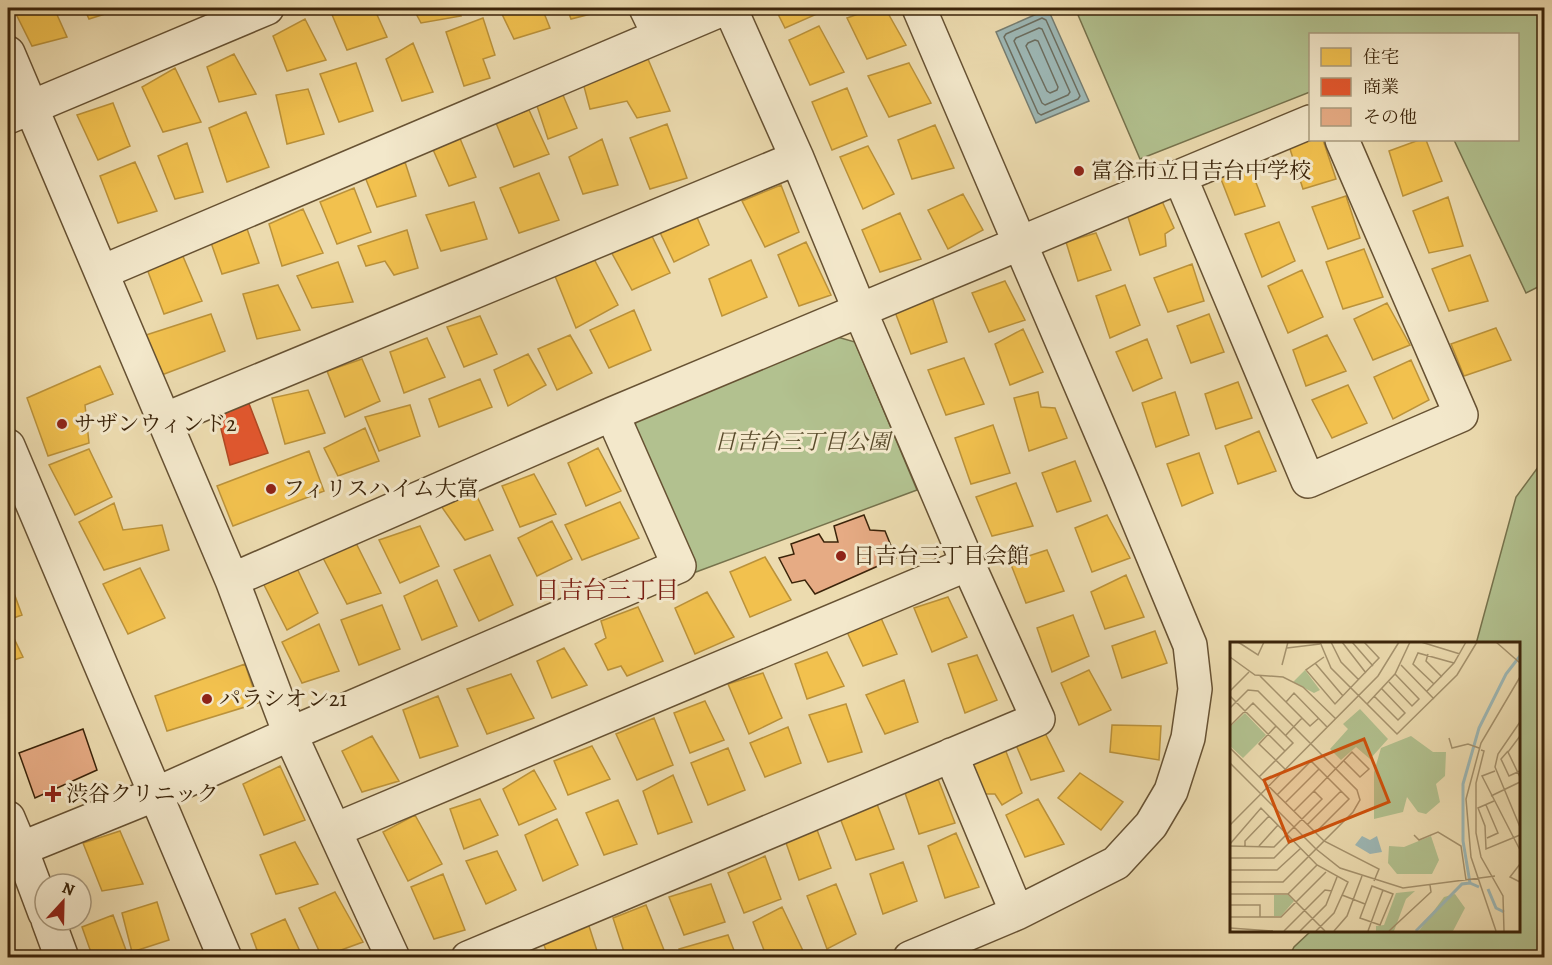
<svg xmlns="http://www.w3.org/2000/svg" width="1552" height="965" viewBox="0 0 1552 965" font-family="Alegreya,'Noto Serif JP',serif">
<style>
.green{fill:#b2c18f;stroke:#76724c;stroke-width:1.5}
.water{fill:#9db8b6;stroke:#767d71;stroke-width:1.5}
.homes{fill:#f2c14e;stroke:#bb923a;stroke-width:1.5}
.shops{fill:#e4572e;stroke:#b14823;stroke-width:1.5}
.lines{fill:none;stroke-linecap:round;stroke-linejoin:round}
.shore{stroke:#6c6e60;stroke-width:1.5}
.building{fill:#e6ab84;stroke:#3b240a;stroke-width:1.5}
.minor-casing{stroke:#675233;stroke-width:36}
.minor{stroke:#f3e8cb;stroke-width:33}
.poi-dot{fill:#8f2418;stroke:#f3e8cb;stroke-width:2}
.labels{text-anchor:middle;dominant-baseline:central;stroke-width:6;stroke-linejoin:round;paint-order:stroke}
.poi-label{font-size:22px;fill:#3b240a;stroke:#f3e8cb;text-anchor:start}
.park-label{font-size:22px;font-style:italic;fill:#594b2b;stroke:#f3e8cb}
.neighbourhood-label{font-size:24px;fill:#7a1f14;stroke:#f3e8cb}
.inset-river{fill:none;stroke:#9db8b6;stroke-width:3}
.inset-road{fill:none;stroke:#a5926d;stroke-width:1.5}
.view{fill:#ce510c;fill-opacity:0.15;stroke:#ce510c;stroke-width:3}
.inset-edge{fill:none;stroke:#3b240a;stroke-width:3}
</style>
<rect width="100%" height="100%" fill="#ecdbaf"/>
<filter id="stains"><feTurbulence type="fractalNoise" baseFrequency=".00333" numOctaves="4"/><feColorMatrix values="0 0 0 0 .2 0 0 0 0 .09 0 0 0 0 .02 0 0 0 .5 -.17"/></filter>
<radialGradient id="worn" r=".72"><stop offset=".6" stop-color="#630" stop-opacity="0"/><stop offset="1" stop-color="#630" stop-opacity=".3"/></radialGradient>
<path class="green" d="M 1075,8 L 1544,8 L 1544,284 L 1526,293 L 1454,140 L 1518,140 L 1518,34 L 1310,34 L 1310,92 L 1140,159 Z
M 834,336 L 855,342 L 917,490 L 696,572 L 631,436 L 638,417 Z
M 1544,459 L 1544,957 L 1289,957 L 1294,947 L 1311,931 L 1518,930 L 1518,644 L 1476,644 L 1516,497 Z"/>
<path class="water" d="M 1048,9 L 1089,101 L 1036,123 L 996,32 Z"/>
<path class="homes" d="M 13,8 L 54,8 L 67,37 L 32,46 Z
M 84,8 L 121,8 L 121,9 L 89,19 Z
M 337,8 L 374,8 L 387,37 L 347,50 L 330,10 Z
M 413,8 L 457,8 L 461,16 L 421,23 Z
M 499,8 L 542,8 L 550,28 L 514,39 Z
M 567,8 L 614,8 L 571,19 Z
M 775,8 L 814,8 L 817,14 L 785,28 Z
M 875,8 L 885,8 L 906,45 L 867,59 L 847,18 Z
M 483,18 L 495,55 L 483,59 L 490,78 L 464,86 L 446,32 Z
M 305,19 L 326,60 L 287,71 L 273,36 Z
M 819,26 L 844,72 L 810,85 L 789,40 Z
M 413,43 L 433,92 L 402,101 L 386,59 Z
M 645,52 L 670,111 L 637,118 L 627,101 L 590,109 L 582,79 Z
M 234,54 L 256,94 L 219,102 L 207,67 Z
M 356,63 L 373,111 L 339,122 L 320,74 Z
M 909,63 L 931,103 L 889,117 L 868,76 Z
M 175,68 L 201,122 L 163,132 L 142,87 Z
M 560,88 L 577,128 L 548,139 L 535,100 Z
M 847,88 L 867,136 L 832,150 L 812,102 Z
M 308,89 L 324,134 L 287,144 L 276,95 Z
M 113,103 L 130,146 L 98,160 L 77,115 Z
M 529,110 L 549,154 L 514,167 L 496,123 Z
M 246,112 L 269,167 L 227,182 L 209,128 Z
M 667,124 L 687,178 L 650,189 L 630,138 Z
M 935,125 L 954,168 L 912,179 L 898,140 Z
M 459,136 L 476,177 L 449,186 L 431,145 Z
M 602,139 L 618,185 L 583,194 L 569,157 Z
M 1311,140 L 1323,140 L 1336,179 L 1303,189 L 1289,146 Z
M 1419,140 L 1426,140 L 1442,181 L 1403,196 L 1389,151 Z
M 187,143 L 203,192 L 175,199 L 158,156 Z
M 868,146 L 894,194 L 863,209 L 840,157 Z
M 135,162 L 157,211 L 118,223 L 100,176 Z
M 405,162 L 416,196 L 377,207 L 365,177 Z
M 1248,162 L 1265,206 L 1235,215 L 1219,174 Z
M 539,173 L 559,220 L 519,233 L 500,188 Z
M 781,185 L 799,232 L 765,247 L 742,201 Z
M 354,188 L 371,232 L 337,244 L 320,202 Z
M 963,194 L 983,230 L 948,249 L 928,210 Z
M 1346,196 L 1360,238 L 1328,249 L 1312,207 Z
M 1448,197 L 1463,246 L 1429,253 L 1413,211 Z
M 1162,201 L 1174,228 L 1165,234 L 1166,246 L 1140,255 L 1127,214 Z
M 474,202 L 487,239 L 441,251 L 426,215 Z
M 693,208 L 709,245 L 674,262 L 657,226 Z
M 303,209 L 323,253 L 282,266 L 269,224 Z
M 900,213 L 921,259 L 880,272 L 862,230 Z
M 1279,222 L 1295,261 L 1262,277 L 1245,234 Z
M 245,223 L 259,263 L 222,274 L 209,237 Z
M 407,230 L 418,268 L 394,275 L 385,261 L 366,266 L 358,246 Z
M 649,230 L 670,273 L 632,290 L 609,248 Z
M 1096,233 L 1111,270 L 1078,281 L 1066,242 Z
M 806,242 L 831,295 L 799,306 L 778,255 Z
M 179,247 L 202,301 L 164,314 L 144,261 Z
M 1364,249 L 1383,297 L 1343,309 L 1326,262 Z
M 1470,255 L 1488,301 L 1449,311 L 1432,269 Z
M 593,257 L 618,305 L 576,328 L 555,276 Z
M 751,260 L 767,297 L 722,316 L 709,279 Z
M 338,262 L 353,302 L 312,308 L 297,276 Z
M 1192,264 L 1204,301 L 1168,312 L 1154,278 Z
M 1302,270 L 1323,317 L 1288,333 L 1268,286 Z
M 1005,281 L 1025,320 L 989,332 L 972,293 Z
M 278,285 L 300,330 L 257,339 L 243,294 Z
M 1125,285 L 1140,325 L 1110,338 L 1096,296 Z
M 932,297 L 947,342 L 911,354 L 895,312 Z
M 1387,303 L 1410,345 L 1373,360 L 1354,319 Z
M 634,310 L 651,350 L 609,368 L 590,330 Z
M 211,314 L 225,351 L 159,376 L 143,336 Z
M 1209,314 L 1224,352 L 1191,363 L 1177,326 Z
M 480,316 L 497,354 L 464,367 L 447,327 Z
M 1496,328 L 1511,360 L 1464,376 L 1451,344 Z
M 1023,329 L 1043,372 L 1010,385 L 995,344 Z
M 570,335 L 592,373 L 557,390 L 538,349 Z
M 1327,335 L 1346,371 L 1306,386 L 1293,350 Z
M 427,338 L 445,377 L 404,393 L 390,352 Z
M 1147,339 L 1162,378 L 1133,391 L 1116,352 Z
M 528,354 L 546,385 L 508,406 L 494,370 Z
M 964,358 L 984,404 L 946,415 L 928,370 Z
M 362,359 L 380,401 L 345,417 L 327,371 Z
M 1411,360 L 1429,400 L 1393,419 L 1374,377 Z
M 100,366 L 113,394 L 85,405 L 89,443 L 48,456 L 27,398 Z
M 480,379 L 492,407 L 439,427 L 429,399 Z
M 1238,382 L 1252,418 L 1216,429 L 1205,394 Z
M 1348,385 L 1367,423 L 1332,438 L 1312,400 Z
M 308,390 L 325,433 L 285,444 L 272,398 Z
M 1038,392 L 1041,407 L 1055,408 L 1067,438 L 1029,451 L 1014,398 Z
M 1175,392 L 1189,435 L 1156,447 L 1142,403 Z
M 410,405 L 420,436 L 379,451 L 365,417 Z
M 993,425 L 1010,473 L 971,484 L 955,438 Z
M 365,428 L 379,461 L 338,476 L 324,448 Z
M 1259,431 L 1276,471 L 1238,484 L 1225,446 Z
M 598,448 L 621,491 L 586,506 L 568,463 Z
M 89,449 L 112,497 L 75,515 L 49,465 Z
M 309,451 L 324,491 L 233,526 L 217,486 Z
M 1199,453 L 1213,493 L 1182,506 L 1167,464 Z
M 1075,461 L 1091,501 L 1057,512 L 1042,473 Z
M 534,474 L 556,514 L 520,527 L 502,486 Z
M 1016,483 L 1033,526 L 992,536 L 976,497 Z
M 473,488 L 493,530 L 465,540 L 439,503 Z
M 620,502 L 639,538 L 582,560 L 565,525 Z
M 114,503 L 123,530 L 162,525 L 169,550 L 104,570 L 79,522 Z
M 1107,515 L 1130,558 L 1092,572 L 1075,528 Z
M 552,521 L 572,559 L 537,576 L 518,538 Z
M 420,526 L 439,566 L 400,583 L 379,540 Z
M 356,543 L 381,593 L 347,604 L 322,556 Z
M 1047,550 L 1064,591 L 1026,603 L 1010,562 Z
M 490,555 L 513,605 L 479,621 L 454,570 Z
M 765,557 L 791,600 L 750,617 L 730,572 Z
M 295,564 L 318,613 L 287,630 L 262,581 Z
M 140,568 L 165,618 L 128,634 L 103,584 Z
M 1126,575 L 1144,617 L 1105,629 L 1091,592 Z
M 437,580 L 457,626 L 422,640 L 404,596 Z
M 8,582 L 11,585 L 22,615 L 8,620 Z
M 707,592 L 734,637 L 695,654 L 675,608 Z
M 948,597 L 967,637 L 932,652 L 914,608 Z
M 382,605 L 400,649 L 359,665 L 341,620 Z
M 638,607 L 663,661 L 627,676 L 621,666 L 608,670 L 595,644 L 606,638 L 601,621 Z
M 1073,615 L 1089,656 L 1052,672 L 1037,628 Z
M 881,618 L 897,654 L 863,666 L 847,632 Z
M 319,624 L 339,671 L 302,683 L 282,642 Z
M 9,628 L 23,657 L 8,662 L 8,629 Z
M 1155,631 L 1167,663 L 1122,678 L 1112,646 Z
M 564,648 L 587,685 L 552,698 L 537,661 Z
M 827,652 L 844,686 L 807,699 L 795,664 Z
M 977,655 L 997,700 L 965,713 L 948,664 Z
M 245,664 L 258,703 L 167,731 L 155,696 Z
M 1089,670 L 1111,710 L 1079,725 L 1061,683 Z
M 763,673 L 782,718 L 749,734 L 728,684 Z
M 511,674 L 534,718 L 487,734 L 467,689 Z
M 904,680 L 918,722 L 885,734 L 866,695 Z
M 438,696 L 458,746 L 420,758 L 403,710 Z
M 705,701 L 724,740 L 690,753 L 674,713 Z
M 846,704 L 862,752 L 828,762 L 809,715 Z
M 654,718 L 673,765 L 637,780 L 616,734 Z
M 1041,725 L 1064,771 L 1031,780 L 1013,738 Z
M 1112,725 L 1161,726 L 1159,760 L 1110,752 Z
M 788,727 L 801,763 L 765,777 L 750,743 Z
M 372,736 L 399,781 L 362,792 L 342,751 Z
M 592,746 L 610,779 L 568,795 L 554,761 Z
M 728,748 L 745,790 L 708,805 L 691,763 Z
M 1005,749 L 1022,793 L 1002,805 L 995,794 L 983,794 L 971,761 Z
M 280,766 L 305,820 L 264,835 L 243,784 Z
M 534,770 L 556,809 L 519,825 L 503,789 Z
M 1080,773 L 1123,802 L 1101,830 L 1058,798 Z
M 673,775 L 692,822 L 658,834 L 643,791 Z
M 938,779 L 955,823 L 919,834 L 905,793 Z
M 480,799 L 498,835 L 464,849 L 450,809 Z
M 1038,799 L 1064,844 L 1025,857 L 1006,815 Z
M 618,800 L 637,844 L 604,855 L 586,813 Z
M 877,804 L 894,849 L 856,860 L 840,818 Z
M 415,815 L 442,864 L 408,881 L 383,832 Z
M 557,819 L 578,865 L 543,881 L 525,835 Z
M 816,827 L 831,868 L 799,880 L 785,840 Z
M 120,831 L 143,884 L 102,891 L 83,843 Z
M 956,833 L 979,887 L 945,898 L 928,846 Z
M 295,842 L 318,884 L 276,894 L 260,855 Z
M 497,851 L 516,890 L 486,904 L 466,861 Z
M 765,856 L 781,899 L 744,913 L 728,873 Z
M 903,862 L 917,901 L 883,914 L 870,874 Z
M 443,874 L 465,930 L 434,939 L 411,887 Z
M 711,884 L 725,922 L 684,935 L 669,897 Z
M 836,884 L 856,934 L 827,949 L 807,896 Z
M 335,892 L 363,942 L 322,957 L 299,908 Z
M 157,902 L 169,940 L 132,952 L 122,913 Z
M 646,905 L 664,950 L 636,958 L 626,958 L 613,918 Z
M 782,907 L 806,957 L 767,958 L 753,922 Z
M 113,915 L 127,953 L 118,958 L 93,958 L 82,927 Z
M 285,919 L 303,958 L 260,958 L 251,934 Z
M 588,923 L 599,957 L 549,958 L 542,940 Z
M 728,935 L 737,958 L 682,958 L 679,949 Z
M 532,950 L 535,958 L 512,958 Z"/>
<path class="shops" d="M 248,401 L 268,453 L 230,465 L 218,417 Z"/>
<g class="lines">
<path class="shore" d="M 1042,18 L 1046,20 L 1080,96 L 1078,99 L 1041,115 L 1038,113 L 1004,37 L 1006,34 Z
M 1039,28 L 1042,29 L 1070,92 L 1068,95 L 1045,105 L 1042,103 L 1014,41 L 1016,38 Z
M 1035,40 L 1038,41 L 1058,87 L 1057,90 L 1050,93 L 1047,91 L 1026,46 L 1028,43 Z"/>
</g>
<path class="building" d="M 864,515 L 870,530 L 885,531 L 896,558 L 815,594 L 805,580 L 792,583 L 779,558 L 794,554 L 791,544 L 819,534 L 824,542 L 838,542 L 834,526 Z
M 83,729 L 97,770 L 35,798 L 19,753 Z"/>
<g class="lines">
<defs>
<path id="minor" d="M 646,8 L 659,35
M 8,53 L 232,580 L 290,734 L 393,958
M 8,117 L 267,8
M 1180,177 L 1308,481 L 1461,415 L 1342,140
M 102,272 L 725,8
M 164,420 L 797,158
M 8,446 L 225,958
M 232,580 L 612,414 L 1310,122
M 951,755 L 1017,913
M 8,818 L 21,849 L 45,913
M 335,830 L 968,564
M 8,854 L 156,794 L 290,734 L 679,566 L 612,414
M 48,920 L 62,958
M 468,958 L 1038,719 L 968,564 L 860,311 L 797,158 L 730,8
M 910,958 L 1017,913 L 1116,863 L 1151,825 L 1171,791 L 1188,738 L 1195,689 L 1190,645 L 1121,479 L 919,8"/>
</defs>
<use href="#minor" class="minor-casing"/>
<use href="#minor" class="minor"/>
</g>
<g class="poi-dot">
<circle cx="1079" cy="171" r="6"/>
<circle cx="62" cy="424" r="6"/>
<circle cx="271" cy="489" r="6"/>
<circle cx="841" cy="556" r="6"/>
<circle cx="207" cy="699" r="6"/>
<path d="M50 785h6v6h6v6h-6v6h-6v-6h-6v-6h6z"/>
</g>
<g class="labels">
<g class="poi-label">
<text x="1091" y="171">富谷市立日吉台中学校</text>
<text x="74" y="424">サザンウィンド2</text>
<text x="283" y="489">フィリスハイム大富</text>
<text x="853" y="556">日吉台三丁目会館</text>
<text x="219" y="699">パラシオン21</text>
<text x="66" y="794">渋谷クリニック</text>
</g>
<g class="park-label">
<text x="802" y="442">日吉台三丁目公園</text>
</g>
<g class="neighbourhood-label">
<text x="607" y="590">日吉台三丁目</text>
</g>
</g>
<g transform="translate(1230 642)">
<rect width="290" height="290" fill="#ecdbaf"/>
<path d="M 75,28 L 90,48 L 84,51 L 63,40 ZM 130,67 L 158,97 L 140,117 L 126,105 L 111,118 L 100,107 L 118,87 L 113,82 ZM 15,71 L 36,93 L 13,116 L 0,104 L 0,85 ZM 181,94 L 203,110 L 216,110 L 215,134 L 206,142 L 210,160 L 196,172 L 188,170 L 177,155 L 173,170 L 144,177 L 144,130 L 151,106 ZM 201,194 L 209,218 L 202,232 L 167,232 L 158,221 L 159,204 L 174,205 ZM 185,249 L 176,257 L 164,289 L 146,289 L 146,284 L 154,283 L 166,251 ZM 225,252 L 235,266 L 223,289 L 189,289 L 214,255 ZM 44,253 L 58,253 L 64,259 L 51,274 L 44,274 Z" fill="#b2c18f"/>
<path d="M 132,194 L 140,198 L 147,194 L 152,210 L 140,212 L 125,203 Z" fill="#9db8b6"/>
<path class="inset-river" d="M 249,245 L 240,241 L 233,199 L 233,142 L 249,86 L 276,32 L 290,14M 258,247 L 266,266 L 274,270M 186,289 L 232,242 L 240,241"/>
<path class="inset-road" d="M 8,0 L 28,13 L 34,0M 90,0 L 101,26 L 167,92 L 227,33 L 247,0M 101,0 L 111,20 L 129,38M 112,0 L 136,31M 122,0 L 143,24M 191,0 L 230,12M 266,0 L 290,21M 57,6 L 90,2M 198,12 L 196,19 L 212,35M 0,15 L 25,33 L 53,35 L 73,45 L 106,77M 94,15 L 76,28 L 105,62 L 149,16 L 134,0M 85,21 L 113,54M 52,23 L 58,0M 171,23 L 204,57M 30,34 L 80,84 L 89,76M 159,40 L 182,64 L 189,57 L 165,32M 204,42 L 183,22 L 188,11 L 224,21M 0,49 L 19,30M 197,49 L 224,21 L 236,0M 0,54 L 55,109M 144,54 L 168,78 L 175,71 L 152,47M 56,60 L 64,51 L 97,85M 137,62 L 165,32 L 180,0M 0,66 L 18,48 L 28,49 L 127,148 L 130,158 L 123,170 L 53,240 L 0,240M 290,80 L 268,112 L 265,125 L 290,185M 0,84 L 23,61 L 63,101 L 29,135M 46,84 L 29,102 L 55,127M 56,93 L 72,76M 290,94 L 278,110 L 290,135M 219,96 L 222,106 L 238,102 L 249,106M 0,106 L 94,199 L 149,227 L 144,239M 251,108 L 254,109 L 246,141 L 246,191 L 251,215 L 273,254 L 274,289M 278,109 L 271,117 L 279,134 L 290,129M 0,121 L 86,207 L 110,226 L 173,246 L 265,234M 265,129 L 252,134 L 290,208M 47,153 L 81,119 L 119,157 L 85,191M 261,154 L 290,140M 264,159 L 248,166 L 255,184 L 256,207 L 290,193M 55,161 L 89,127M 256,163 L 268,191 L 257,196M 64,169 L 84,149 L 122,110 L 139,127 L 130,135 L 114,119M 0,183 L 148,34 L 169,0M 77,183 L 111,149M 184,193 L 189,198 L 208,190 L 231,204 L 236,238M 0,202 L 31,166 L 87,223 L 118,240 L 104,271 L 86,289M 0,204 L 44,205 L 92,157 L 84,149M 15,204 L 15,199 L 39,174M 29,204 L 48,183M 0,216 L 44,216 L 62,198M 290,222 L 280,235 L 290,240M 0,228 L 47,228 L 71,206M 142,244 L 163,252 L 150,283 L 130,276 ZM 0,252 L 58,252 L 95,289M 58,252 L 87,223M 112,253 L 135,262M 0,263 L 30,263 L 30,275M 0,275 L 51,275 L 96,230M 0,286 L 43,289M 54,289 L 95,248 L 102,249M 70,289 L 96,263 L 107,235M 104,289 L 117,274 L 132,234M 138,289 L 153,248M 159,289 L 201,250 L 200,243M 266,289 L 241,215 L 236,157 L 251,101 L 290,35"/>
<path class="view" d="M 134,97 L 159,160 L 59,200 L 34,138 Z"/>
<rect width="290" height="290" class="inset-edge"/>
</g>
<rect width="1552" height="965" fill="none" stroke="#ecdbaf" stroke-width="30"/>
<rect x="9" y="9" width="1534" height="947" fill="none" stroke="#3b240a" stroke-width="3"/>
<rect x="15" y="15" width="1522" height="935" fill="none" stroke="#3b240a" stroke-width="1.5"/>
<rect x="1309" y="33" width="210" height="108" fill="#f3e8cb" stroke="#a99a7e" stroke-width="1.5"/>
<rect x="1321" y="48" width="30" height="18" fill="#f2c14e" stroke="#a99a7e" stroke-width="1.5"/>
<text x="1363" y="63" font-size="18" fill="#3b240a">住宅</text>
<rect x="1321" y="78" width="30" height="18" fill="#e4572e" stroke="#a99a7e" stroke-width="1.5"/>
<text x="1363" y="93" font-size="18" fill="#3b240a">商業</text>
<rect x="1321" y="108" width="30" height="18" fill="#e6ab84" stroke="#a99a7e" stroke-width="1.5"/>
<text x="1363" y="123" font-size="18" fill="#3b240a">その他</text>
<g transform="translate(63 902) rotate(22)"><circle r="28" fill="#f3e8cb" stroke="#a99a7e" stroke-width="1.5"/>
<path d="M0-4.5L10 22L0 15L-10 22Z" fill="#8f2418"/>
<text y="-9" font-size="16" font-weight="bold" text-anchor="middle" fill="#3b240a">N</text>
</g>
<rect width="100%" height="100%" filter="url(#stains)"/>
<rect width="100%" height="100%" fill="url(#worn)"/>
</svg>
